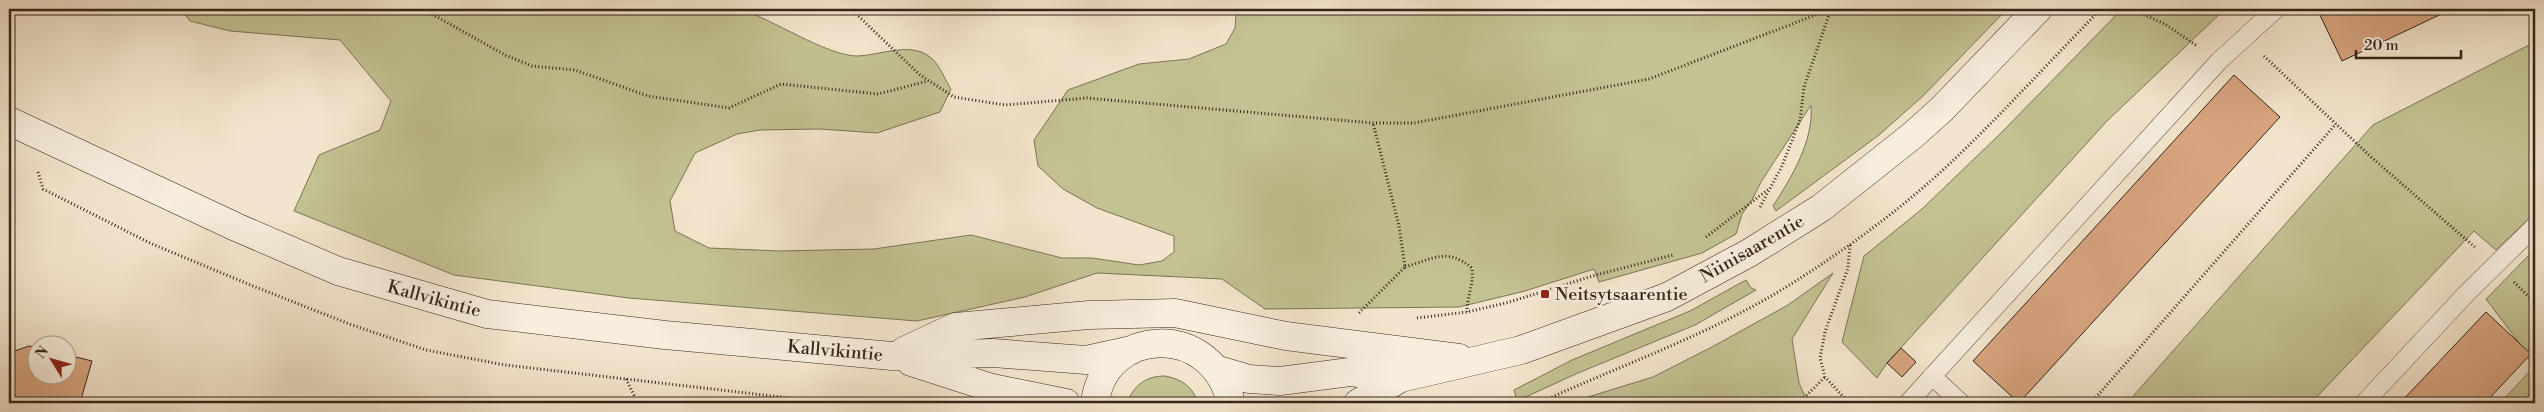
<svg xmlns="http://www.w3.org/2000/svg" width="2544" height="412" viewBox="0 0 2544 412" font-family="'Libre Bodoni',serif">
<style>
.green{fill:#c3c293;stroke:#7c7456}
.building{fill:#d8a580;stroke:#36251a}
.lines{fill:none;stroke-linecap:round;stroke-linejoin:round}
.service-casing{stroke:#655547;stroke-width:19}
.secondary-casing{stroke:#36251a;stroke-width:29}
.path{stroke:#36251a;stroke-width:3;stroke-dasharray:1 2.5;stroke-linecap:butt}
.service{stroke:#f7eede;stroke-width:18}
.secondary{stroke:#f7eede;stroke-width:28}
.poi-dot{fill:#8f2418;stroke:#f7eede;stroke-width:2}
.labels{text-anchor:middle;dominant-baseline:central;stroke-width:5;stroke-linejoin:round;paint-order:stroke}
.street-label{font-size:18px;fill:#36251a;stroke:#f7eede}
.poi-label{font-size:18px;fill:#36251a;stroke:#f7eede;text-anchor:start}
</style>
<rect width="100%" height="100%" fill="#f3e5cd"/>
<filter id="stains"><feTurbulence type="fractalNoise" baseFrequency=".004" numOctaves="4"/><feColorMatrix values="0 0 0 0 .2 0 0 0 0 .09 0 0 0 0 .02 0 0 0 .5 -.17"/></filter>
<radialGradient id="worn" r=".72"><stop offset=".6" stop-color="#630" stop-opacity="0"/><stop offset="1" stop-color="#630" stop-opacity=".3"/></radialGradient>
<path class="green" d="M 181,9 L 739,9 C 773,19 825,55 856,56 C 879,56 910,41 930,57 C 939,63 945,80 951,89 L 940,112 L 877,133 L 820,129 L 760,130 L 737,134 L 695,153 L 670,201 L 675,231 L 709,248 L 779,251 L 874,249 L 971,235 L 1062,258 L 1092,258 L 1139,265 L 1162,261 L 1174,252 L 1174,236 L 1097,208 L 1063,189 L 1038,166 L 1034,140 L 1068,90 L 1139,64 L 1189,59 L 1226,44 L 1235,28 L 1236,14 L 1232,9 L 2007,9 L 1924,95 L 1879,135 L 1776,211 L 1773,206 C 1792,177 1814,140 1811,105 L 1761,182 L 1752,200 L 1742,214 L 1736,234 L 1702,253 L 1599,282 L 1594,269 L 1525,291 L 1459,307 L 1265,309 L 1222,279 L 1097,273 L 1025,297 L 917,321 L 629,298 L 454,275 L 294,211 L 319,155 L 380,130 L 391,101 L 340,40 L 230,31 L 190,21 Z
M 2122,9 L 2225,9 L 2107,121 L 1887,363 L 1877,378 L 1842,342 L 1864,256 L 1922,209 L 2001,133 Z
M 2535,42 L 2535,213 L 2496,250 L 2474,231 L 2311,403 L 2127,403 L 2373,125 Z
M 2535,249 L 2535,364 L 2486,299 Z
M 1833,273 L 1792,339 L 1799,383 L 1808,403 L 1576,403 L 1575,401 L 1653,377 L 1712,347 L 1788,305 Z
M 1746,280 L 1751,288 L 1756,290 L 1695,325 L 1578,373 L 1517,401 L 1514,390 L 1572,360 L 1690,311 Z
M 2535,366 L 2535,403 L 2500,403 Z
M 1165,376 C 1182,379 1193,387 1198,403 L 1127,403 C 1134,385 1146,376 1165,376 Z"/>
<path class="building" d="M 2317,9 L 2452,9 L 2342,61 Z
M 2234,75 L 2280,117 L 2019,403 L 1973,361 Z
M 2486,312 L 2531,354 L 2485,403 L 2400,403 Z
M 29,346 L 38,348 L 38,374 L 68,374 L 68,355 L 92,361 L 80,403 L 9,403 L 9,353 Z
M 1901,348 L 1916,362 L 1902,377 L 1887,363 Z
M 180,399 L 196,403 L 179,403 Z"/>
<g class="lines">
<defs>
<path id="service" d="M 1932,376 L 1961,403
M 1908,403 L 2219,61 L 2276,9
M 2364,403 L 2467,293 L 2535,226"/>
<path id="secondary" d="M 9,121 L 236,227 L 338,271 L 487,314 L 665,335 L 892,356 L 993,353 L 1086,360 L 1132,350
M 904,351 L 955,327 L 1089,315 L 1175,313 L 1286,336 L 1459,358
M 911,362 L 992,388 L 1066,403
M 1218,370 L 1249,379 L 1280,381 L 1350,372 L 1401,378
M 1095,403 C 1104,326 1213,321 1231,403
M 1358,403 L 1401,378 L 1521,350 L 1667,297 L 1749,253 L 1821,208 L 1913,135 L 1942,109 L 2038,9"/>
</defs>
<use href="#service" class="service-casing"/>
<use href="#secondary" class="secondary-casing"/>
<path class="path" d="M 423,9 L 505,55 L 532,66 L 575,70 L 648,96 L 729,108 L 781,84 L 878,94 L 928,81
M 851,9 L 920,75 L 954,97 L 1005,105 L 1087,98 L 1373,123 L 1414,123 L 1649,79 L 1831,9
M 2131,9 L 2165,24 L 2197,46
M 2264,56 L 2371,157 L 2476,248
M 38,172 L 43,189 L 152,244 L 253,286 L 352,325 L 426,350 L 505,365 L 833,403
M 1760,207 L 1782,166 L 1800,120 L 1804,87 L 1831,9
M 1706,237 L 1770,188
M 1405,267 C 1433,259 1447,247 1472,268 C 1474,284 1467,296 1467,312
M 2514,282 L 2535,303
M 1359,313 L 1405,267 L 1399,226 L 1373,123
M 1417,318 L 1467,312 L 1506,303 L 1596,275 L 1673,255
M 626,379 L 638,403
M 779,403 L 784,398
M 1539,403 C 1623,364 1712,334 1791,284 C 1853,245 1912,201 1964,150 C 2011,104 2055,56 2101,9
M 1799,403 L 1825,377
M 1849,403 L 1825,377 L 1820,358 L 1825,332 L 1848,268 L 1850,245
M 2091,403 L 2336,124"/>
<use href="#service" class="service"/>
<use href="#secondary" class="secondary"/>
</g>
<rect class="poi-dot" x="1540" y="289" width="10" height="10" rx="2.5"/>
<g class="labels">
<g class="street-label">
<text transform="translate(1752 249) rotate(-30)">Niinisaarentie</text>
<text transform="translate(434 299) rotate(15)">Kallvikintie</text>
<text transform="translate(835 351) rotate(5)">Kallvikintie</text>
</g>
<g class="poi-label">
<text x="1555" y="294">Neitsytsaarentie</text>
</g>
</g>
<rect width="2544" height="412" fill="none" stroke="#f3e5cd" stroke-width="30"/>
<rect x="10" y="10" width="2524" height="392" fill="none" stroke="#36251a" stroke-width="2.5"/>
<rect x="15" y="15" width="2514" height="382" fill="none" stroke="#36251a"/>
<g transform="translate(52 360) rotate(307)"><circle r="24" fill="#f7eede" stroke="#aa9e90"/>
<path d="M0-4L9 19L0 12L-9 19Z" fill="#8f2418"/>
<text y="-8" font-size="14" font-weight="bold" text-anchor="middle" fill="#36251a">N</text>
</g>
<path d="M2356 50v8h105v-8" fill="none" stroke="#36251a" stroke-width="2.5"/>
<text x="2364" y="50" font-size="15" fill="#36251a" stroke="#f7eede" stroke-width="4" paint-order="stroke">20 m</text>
<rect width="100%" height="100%" filter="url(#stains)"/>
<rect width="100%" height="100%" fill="url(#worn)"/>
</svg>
